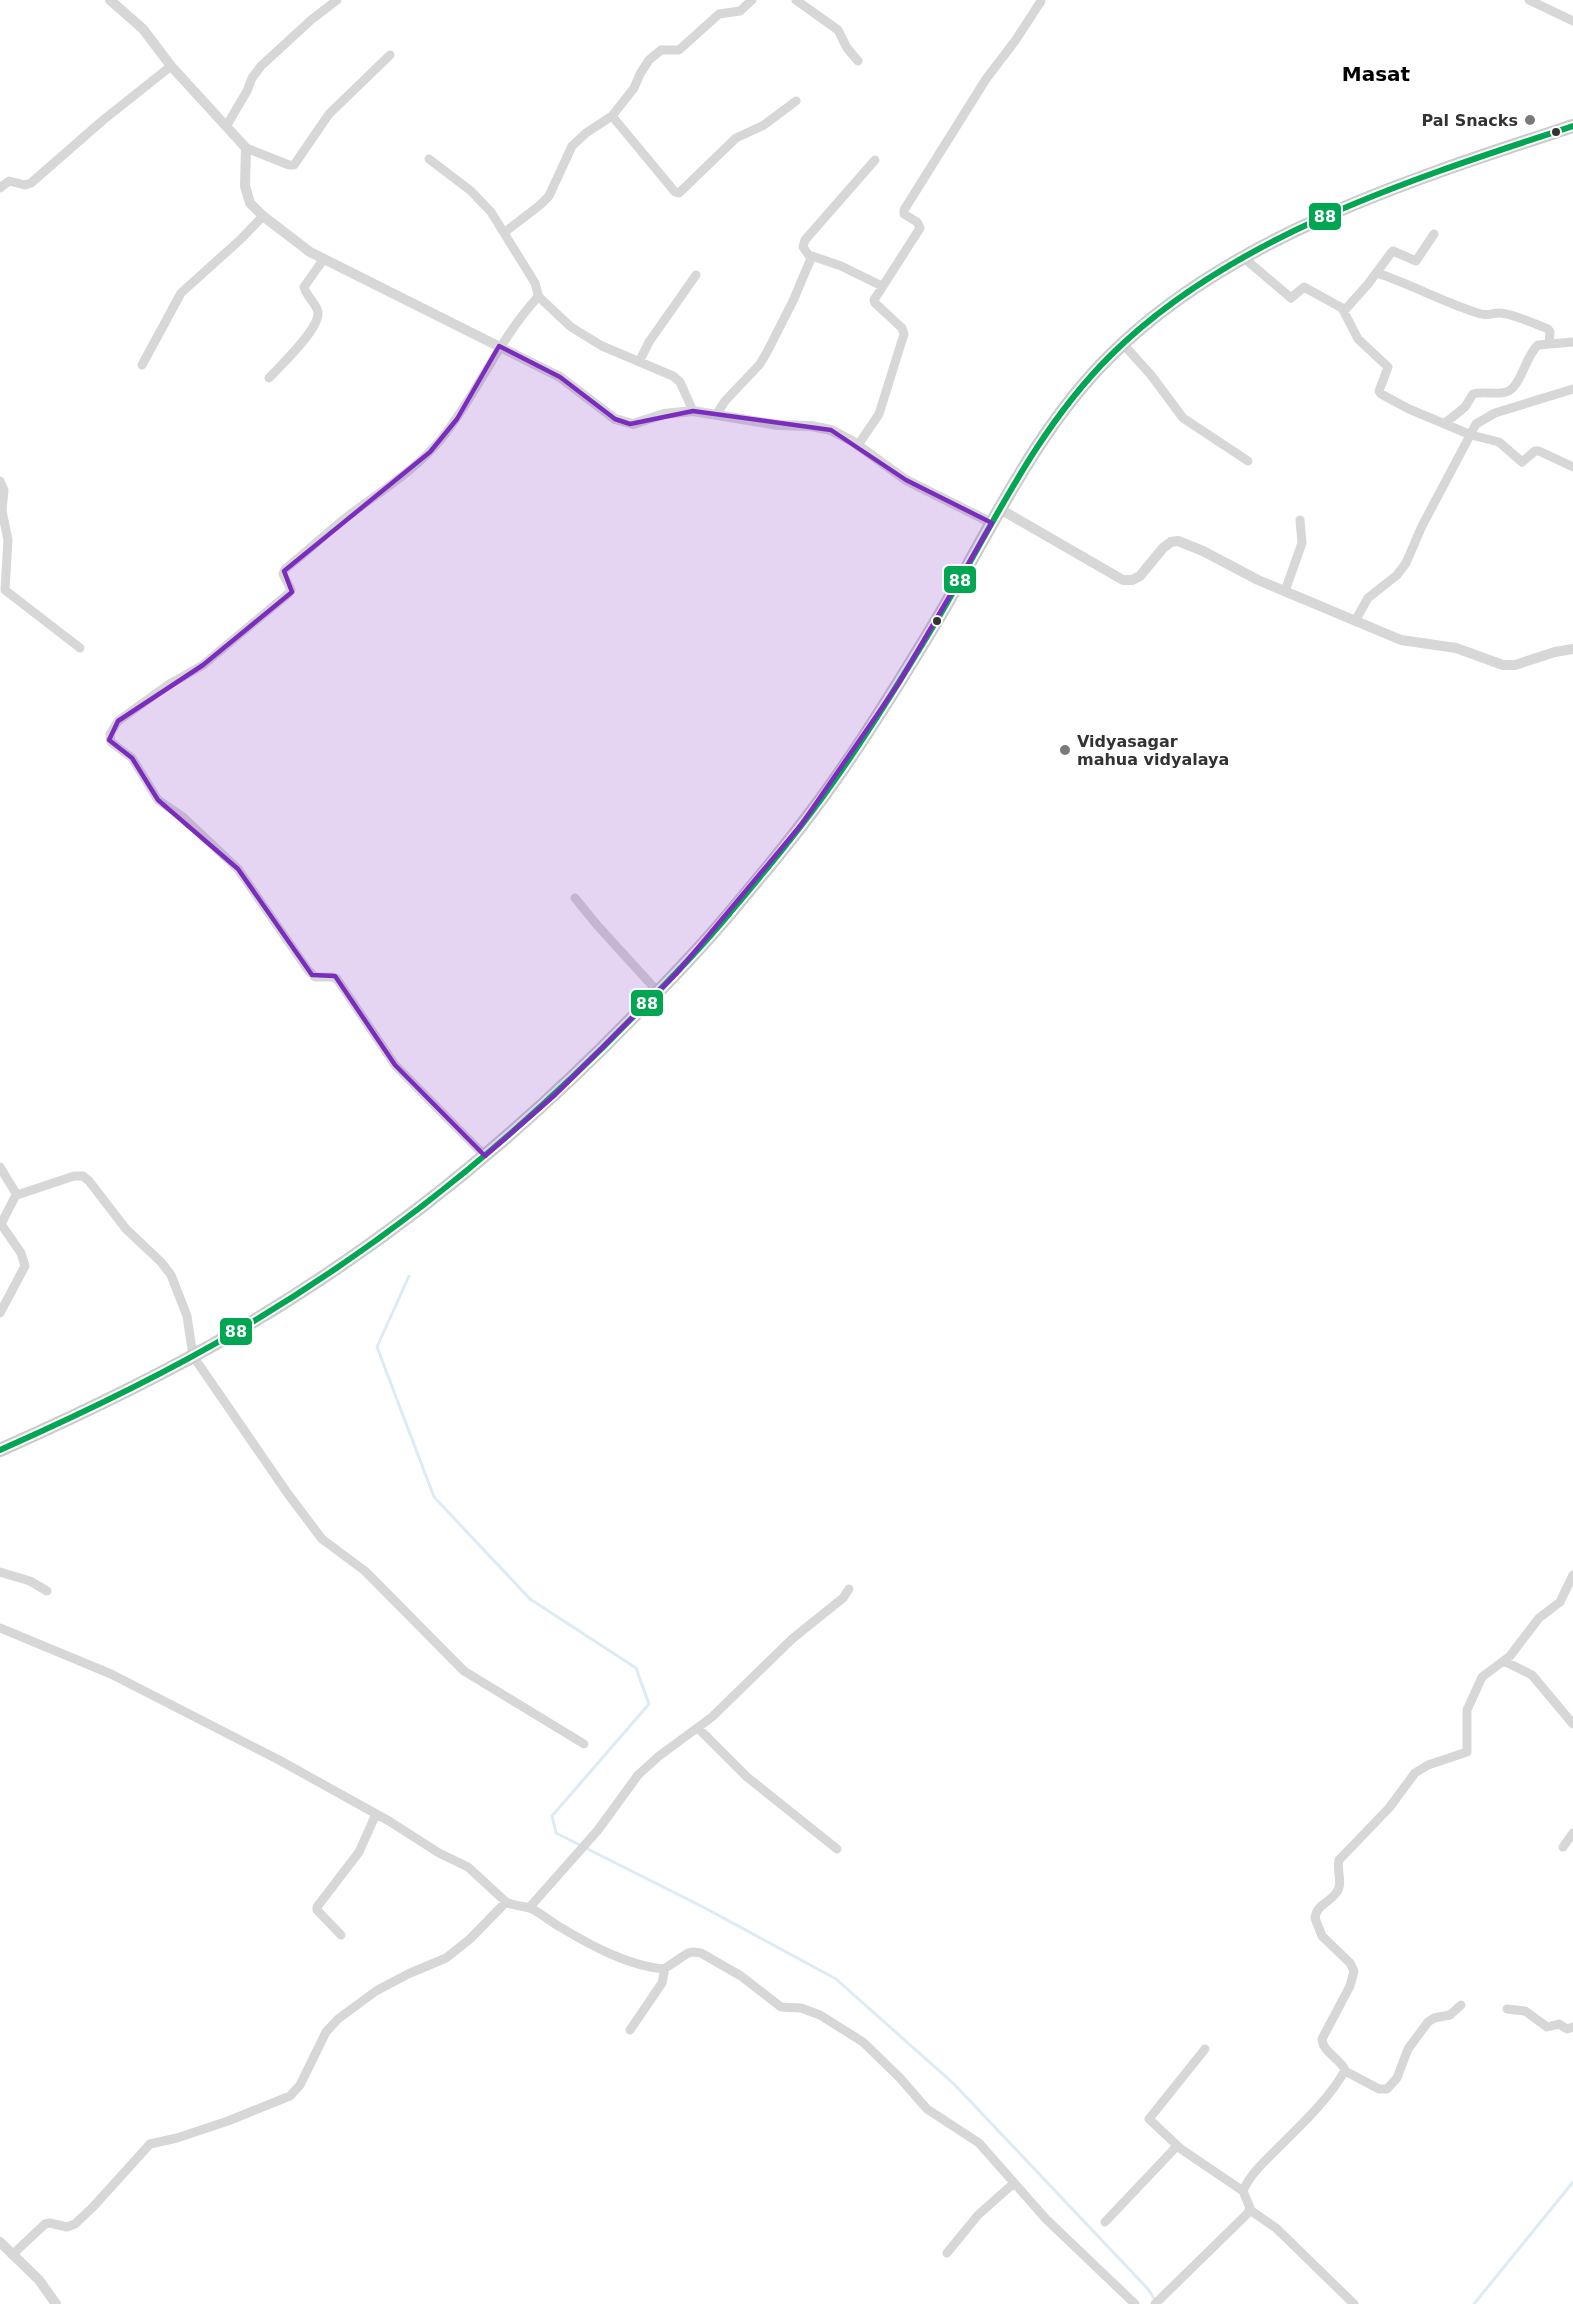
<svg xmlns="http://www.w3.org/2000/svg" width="1573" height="2304" viewBox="0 0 1573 2304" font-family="'DejaVu Sans',sans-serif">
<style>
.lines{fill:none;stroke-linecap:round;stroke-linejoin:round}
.stream{stroke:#ddebf3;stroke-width:3}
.minor{stroke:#d7d7d7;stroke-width:9}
.tertiary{stroke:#d7d7d7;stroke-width:10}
.primary{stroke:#cacaca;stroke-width:14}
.bus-1-casing{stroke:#fff;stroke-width:10}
.bus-1{stroke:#00a651;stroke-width:6}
.marked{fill:#7b2cbf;fill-opacity:0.2;stroke:#7b2cbf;stroke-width:4.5;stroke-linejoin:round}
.poi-dot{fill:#7a7a7a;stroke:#fff;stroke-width:2}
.bus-dot{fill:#333;stroke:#fff;stroke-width:2}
.labels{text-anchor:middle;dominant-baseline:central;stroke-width:6;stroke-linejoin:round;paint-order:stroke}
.poi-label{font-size:16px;font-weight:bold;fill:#333;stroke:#fff;text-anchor:end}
.quarter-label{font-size:20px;font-weight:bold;fill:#000;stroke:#fff}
.line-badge{stroke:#fff;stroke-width:2}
.badge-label{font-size:16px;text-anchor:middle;font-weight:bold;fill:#fff}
</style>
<rect width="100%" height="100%" fill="#fff"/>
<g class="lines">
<path class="stream" d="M 409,1276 L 377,1347 L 434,1497 L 530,1599 L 636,1668 L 649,1704 L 552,1816 L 556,1833 L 705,1908 L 836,1979 L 954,2084 L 1148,2289 L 1155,2300
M 1474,2304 L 1573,2182"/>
<path class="minor" d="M 796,0 L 838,30 L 847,48 L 858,61
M 1529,0 L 1573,21
M 612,116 L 675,192 L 679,193 L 736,138 L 764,125 L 796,101
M 227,125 L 247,91 L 252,78 L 261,66 L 311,20 L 337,0
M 246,148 L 289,165 L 294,165 L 329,114 L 390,55
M 429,159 L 471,191 L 491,212 L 535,283 L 539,298
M 0,188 L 9,181 L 25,185 L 31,183 L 102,121 L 171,66
M 505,232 L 540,205 L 549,196 L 572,146 L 586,133 L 612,116 L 634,88 L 640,74 L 649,60 L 661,50 L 679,50 L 719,14 L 740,11 L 752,0
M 810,257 L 803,247 L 805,240 L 875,160
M 1244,258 L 1291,298 L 1304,287 L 1342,308 L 1358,339 L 1388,367 L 1379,391 L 1381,394 L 1409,409 L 1471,435 L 1499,442 L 1522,462 L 1535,451 L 1539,451 L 1573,467
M 1377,273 C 1413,285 1445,303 1481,314 C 1489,316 1492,313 1499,313 C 1512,313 1535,324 1548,329 L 1550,332 L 1549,343
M 1344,311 L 1368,284 L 1391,253 L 1393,251 L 1416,261 L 1434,234
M 1123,344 L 1151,375 L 1183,418 L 1248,461
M 639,362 L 649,342 L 696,275
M 142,365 L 181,293 L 241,239 L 263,216
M 269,378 C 280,366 320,329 318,312 C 316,303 306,296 304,287 L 323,260
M 716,415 L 725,401 L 760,364 L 767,352 L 793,301 L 812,256 L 841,266 L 882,286
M 1444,424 L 1465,407 L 1473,394 C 1483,391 1496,395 1506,392 C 1521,388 1525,356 1538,345 L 1573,342
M 858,445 L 879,414 L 904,334 L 902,328 L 875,303 L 874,300 L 920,228 L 917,222 L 904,214 L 904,210 L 986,79 L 1015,41 L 1041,1
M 0,481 L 4,490 L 2,511 L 8,540 L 5,590 L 80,648
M 1285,591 L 1302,543 L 1300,520
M 1355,621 L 1368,598 L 1397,575 L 1406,563 L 1422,526 L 1476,424 L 1495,413 L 1573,389
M 575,898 L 597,925 L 658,992
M 485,1156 L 395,1065 L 337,979 L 332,977 L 315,977 L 308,970 L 238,869 L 183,817 L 158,800 L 132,758 L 111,742 L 110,734 L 118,721 L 168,685 L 203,665 L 288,594 L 291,590 L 283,574 L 285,569 C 307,552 326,533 348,516 C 381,491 416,470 442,438 C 478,393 497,342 537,298 L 540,298 L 571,327 L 602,346 L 673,376 L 680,382 L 693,411
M 0,1167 L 17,1195 L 74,1176 L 83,1176 L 89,1181 L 126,1229 L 161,1262 L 171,1275 L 187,1316 L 193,1356 L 288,1494 L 322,1539 L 365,1571 L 464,1671 L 584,1744
M 0,1313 L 25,1266 L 21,1253 L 1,1224 L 16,1195
M 0,1572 L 30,1581 L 47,1591
M 0,1628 L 111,1674 L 279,1760 L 389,1821 L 439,1853 L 468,1867 L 506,1902 C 515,1907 523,1905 532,1909 C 542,1914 551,1922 560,1927 C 590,1945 628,1966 664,1969 L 688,1953 L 693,1952 L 701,1953 L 741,1976 L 781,2007 L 801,2008 L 820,2015 L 863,2042 L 900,2078 L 927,2109 L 979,2143 L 1046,2219 L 1135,2304
M 1504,1661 L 1532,1675 L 1573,1724
M 698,1728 L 747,1777 L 837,1849
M 1563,1847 L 1573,1833
M 529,1908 L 598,1830 L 638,1775 L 659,1756 L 712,1717 L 792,1639 L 843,1598 L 849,1589
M 341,1935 L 317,1910 L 317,1907 L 359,1852 L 376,1814
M 1507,2009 L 1525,2011 L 1547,2027 L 1559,2024 L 1567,2029 L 1573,2027
M 630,2030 L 662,1983 L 665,1968
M 1205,2049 L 1149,2119 L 1181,2149 L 1243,2191
M 1345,2071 L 1379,2089 L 1387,2089 L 1397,2078 L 1408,2049 L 1428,2022 L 1434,2018 L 1450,2015 L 1461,2005
M 1250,2210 L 1276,2228 L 1354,2304
M 1105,2222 L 1177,2146
M 947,2253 L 978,2215 L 1014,2183
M 12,2255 L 45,2224 L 50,2223 L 67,2227 L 75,2224 L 93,2207 L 150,2144 L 177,2138 L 228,2121 L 290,2096 L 300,2085 L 326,2032 L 338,2019 L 376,1991 L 408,1974 L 446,1958 L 470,1939 L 506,1902
M 1155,2304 L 1248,2213 L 1250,2208 L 1243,2191 C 1250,2174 1266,2160 1278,2148 C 1300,2126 1331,2097 1345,2070 C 1340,2058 1323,2053 1322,2039 L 1350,1986 L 1354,1971 L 1350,1963 L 1322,1936 L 1315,1918 C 1317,1904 1329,1903 1336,1893 C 1344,1884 1336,1871 1339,1860 L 1389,1808 L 1415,1773 L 1428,1765 L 1467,1752 L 1467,1710 L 1482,1677 L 1510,1656 L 1539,1618 L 1560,1602 L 1573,1575"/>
<path class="tertiary" d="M 110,0 L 143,29 L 171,66 L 246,148 L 245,186 L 250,203 L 263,216 L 310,252 L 560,377 L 615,419 L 633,424 L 664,414 L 693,411 L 778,425 L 811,426 L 831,430 L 852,441 L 906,480 L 992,523
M 1000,509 L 1123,580 L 1132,580 L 1140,576 L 1163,548 L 1171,542 L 1178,541 L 1203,551 L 1258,580 L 1401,640 L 1456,648 L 1503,665 L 1515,665 L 1555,652 L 1573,649
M 0,2242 L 39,2280 L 56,2304"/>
<path class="primary" d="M 0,1450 C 81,1414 161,1376 237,1331 C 384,1245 517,1137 635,1015 C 667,983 699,950 729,914 C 765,871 802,827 834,781 C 871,729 904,675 937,620 C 991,529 1035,430 1111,355 C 1232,235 1415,178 1573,126"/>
<defs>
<path id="bus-1" d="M 0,1450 C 81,1414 161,1376 237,1331 C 384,1245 517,1137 635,1015 C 667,983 699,950 729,914 C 765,871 802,827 834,781 C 871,729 904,675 937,620 C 991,529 1035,430 1111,355 C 1232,235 1415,178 1573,126"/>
</defs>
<use href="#bus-1" class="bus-1-casing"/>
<use href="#bus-1" class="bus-1"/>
</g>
<path class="marked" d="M 499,346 L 560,377 L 615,419 L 630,424 L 693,411 L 831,430 L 906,480 L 992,523 L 899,683 L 801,825 L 676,974 L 555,1095 L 485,1156 L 395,1065 L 335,976 L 312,975 L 238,869 L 158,800 L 132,758 L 109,740 L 118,721 L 203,665 L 292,592 L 284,571 L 430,452 L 457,419 Z"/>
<g class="poi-dot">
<circle cx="1530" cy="120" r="6"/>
<circle cx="1065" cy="750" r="6"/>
</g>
<g class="bus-dot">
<circle cx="1556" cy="132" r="5"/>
<circle cx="937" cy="621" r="5"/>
</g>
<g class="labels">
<g class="poi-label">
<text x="1518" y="120">Pal Snacks</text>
<text x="1077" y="741" text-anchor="start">Vidyasagar<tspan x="1077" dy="18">mahua vidyalaya</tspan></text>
</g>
<g class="quarter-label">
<text x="1376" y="74">Masat</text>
</g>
</g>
<g class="line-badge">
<rect x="1308" y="202" width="34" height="29" rx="6" fill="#00a651"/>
<rect x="943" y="565" width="34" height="29" rx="6" fill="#00a651"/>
<rect x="630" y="989" width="34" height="28" rx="6" fill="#00a651"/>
<rect x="219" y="1317" width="34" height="29" rx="6" fill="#00a651"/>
</g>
<g class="badge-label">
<text x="1325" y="222">88</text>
<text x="960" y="586">88</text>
<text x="647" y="1009">88</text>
<text x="236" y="1337">88</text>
</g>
</svg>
